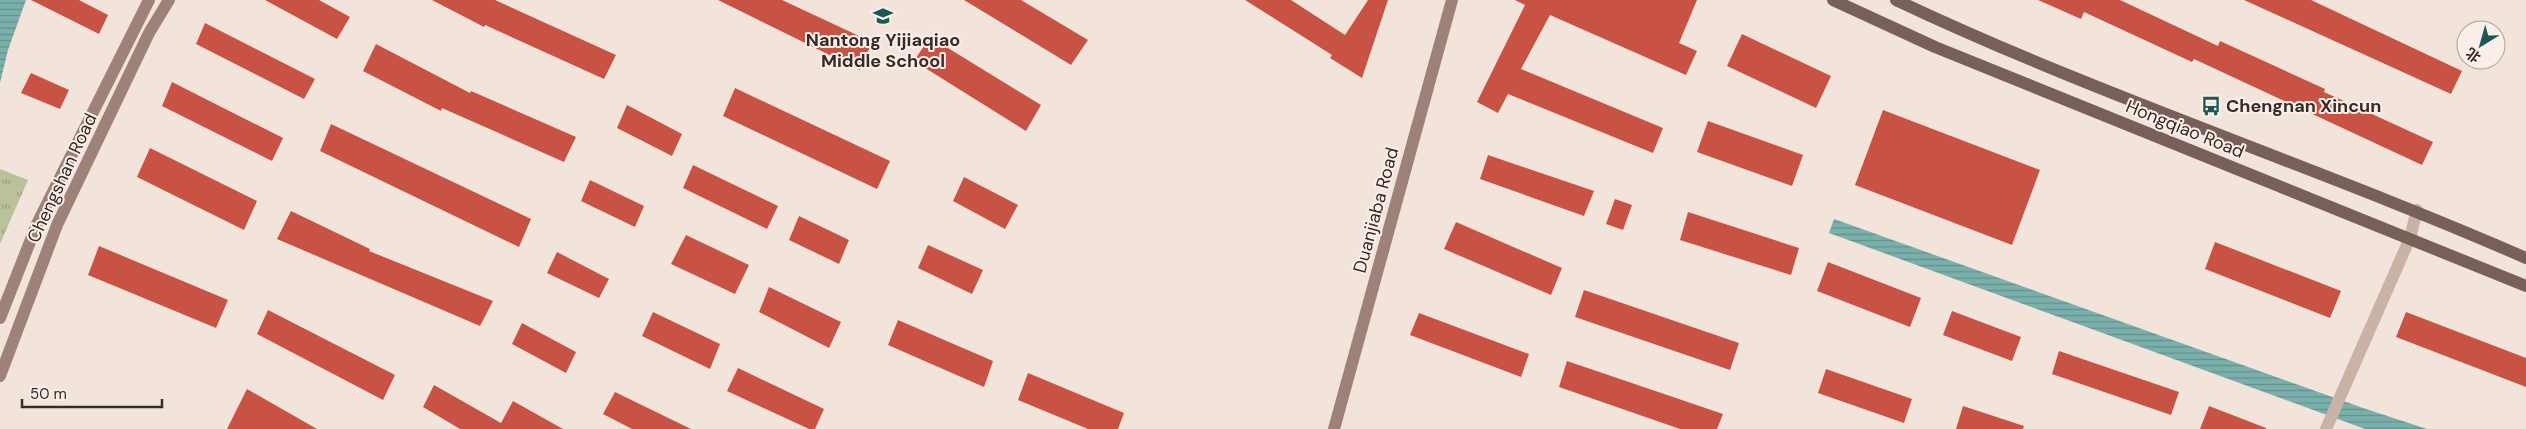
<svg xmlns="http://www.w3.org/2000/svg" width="2526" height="429" viewBox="0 0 2526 429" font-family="'DM Sans','Noto Sans SC',sans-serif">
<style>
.grass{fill:url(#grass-tufts)}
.water{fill:url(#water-rules)}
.building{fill:#c85244}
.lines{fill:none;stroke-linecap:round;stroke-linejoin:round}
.street{stroke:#cbb2a7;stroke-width:12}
.secondary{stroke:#9e8178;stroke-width:12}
.primary{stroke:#795f59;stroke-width:12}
.labels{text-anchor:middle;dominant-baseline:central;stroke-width:4;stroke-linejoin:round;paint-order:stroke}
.poi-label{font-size:18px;font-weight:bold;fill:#372a28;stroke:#faefe8}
.street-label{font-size:18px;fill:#372a28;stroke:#faefe8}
</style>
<defs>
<pattern id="grass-tufts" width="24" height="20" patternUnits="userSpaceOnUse" patternTransform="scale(1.25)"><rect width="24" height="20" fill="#bac29b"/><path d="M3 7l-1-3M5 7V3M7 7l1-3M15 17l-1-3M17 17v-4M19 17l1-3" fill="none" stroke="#989e7e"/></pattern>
<pattern id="water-rules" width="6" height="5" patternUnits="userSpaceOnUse" patternTransform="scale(1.25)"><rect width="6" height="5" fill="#7ab0ab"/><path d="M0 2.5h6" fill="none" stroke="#658f8b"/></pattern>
</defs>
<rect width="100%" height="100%" fill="#f2e4db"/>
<path class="grass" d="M 0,169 L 28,180 L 0,244 Z"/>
<path class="water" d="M 0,0 L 26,0 L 8,50 L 0,83 Z
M 1834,219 L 2363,408 L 2427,429 L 2365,429 L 1829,233 Z"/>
<path class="building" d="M 31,0 L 79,0 L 108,15 L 99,34 Z
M 265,0 L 319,0 L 350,17 L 337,39 Z
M 432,0 L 495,0 L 616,55 L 604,79 L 485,25 L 484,27 Z
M 718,0 L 782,0 L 872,42 L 860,70 Z
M 964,0 L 1021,0 L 1088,40 L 1071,65 Z
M 1245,0 L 1291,0 L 1345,35 L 1368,0 L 1388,0 L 1362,78 L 1330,58 L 1332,55 Z
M 1515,0 L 1697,0 L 1679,43 L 1697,51 L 1686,75 L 1550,15 L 1521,69 L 1663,128 L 1653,153 L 1508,94 L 1498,113 L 1477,102 L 1525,5 Z
M 2038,0 L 2120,0 L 2218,46 L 2220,41 L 2325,89 L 2324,92 L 2433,142 L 2422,165 L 2194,59 L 2192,62 L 2084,12 L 2081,19 Z
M 2244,0 L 2311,0 L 2462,71 L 2451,94 Z
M 205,23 L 315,79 L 304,99 L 196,44 Z
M 1742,34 L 1831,76 L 1816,108 L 1727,66 Z
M 930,37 L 1041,105 L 1026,131 L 914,61 Z
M 376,44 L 470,93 L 471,91 L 576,137 L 564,162 L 442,108 L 441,111 L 363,71 Z
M 31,73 L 69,90 L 60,109 L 21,93 Z
M 172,82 L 283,138 L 272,161 L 162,106 Z
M 735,88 L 890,161 L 877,189 L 723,116 Z
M 627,105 L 682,134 L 672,156 L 617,128 Z
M 1883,110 L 2040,170 L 2012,245 L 1855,185 Z
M 1708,121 L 1803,155 L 1792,186 L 1697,152 Z
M 331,124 L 531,219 L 519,247 L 320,151 Z
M 150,148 L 257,201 L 244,230 L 137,177 Z
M 1488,155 L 1594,191 L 1584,216 L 1480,179 Z
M 693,165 L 778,206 L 767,229 L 683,188 Z
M 964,177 L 1018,205 L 1005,229 L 953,201 Z
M 590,180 L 644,206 L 635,227 L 581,201 Z
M 1615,199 L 1632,205 L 1623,230 L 1606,224 Z
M 291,211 L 370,249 L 369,251 L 493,301 L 480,326 L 277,239 Z
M 1688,212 L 1799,248 L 1791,275 L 1680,240 Z
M 799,216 L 849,240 L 839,264 L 789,240 Z
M 1456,222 L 1562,268 L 1551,295 L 1444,249 Z
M 686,235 L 749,265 L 735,294 L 671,264 Z
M 2215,242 L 2341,291 L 2330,318 L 2205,269 Z
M 928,245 L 983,270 L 972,294 L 918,268 Z
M 99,246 L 228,300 L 216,328 L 88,275 Z
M 557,252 L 609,279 L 599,298 L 547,273 Z
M 1828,262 L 1921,298 L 1910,327 L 1817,291 Z
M 769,287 L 841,322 L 829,348 L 759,312 Z
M 1584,290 L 1739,343 L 1730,370 L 1575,317 Z
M 268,310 L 395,375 L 383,400 L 257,334 Z
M 1952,311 L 2021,337 L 2012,361 L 1943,335 Z
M 653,312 L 720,344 L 710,369 L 642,336 Z
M 2406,312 L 2526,358 L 2526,387 L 2396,337 Z
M 1419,313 L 1529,354 L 1521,377 L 1410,335 Z
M 898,320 L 993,361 L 984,387 L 888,345 Z
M 522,323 L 576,352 L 566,373 L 512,344 Z
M 2059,351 L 2179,392 L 2171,415 L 2052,374 Z
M 1567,361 L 1723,414 L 1717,429 L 1680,429 L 1559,387 Z
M 738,368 L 824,409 L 815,429 L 809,429 L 727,391 Z
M 1826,369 L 1912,399 L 1904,423 L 1818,393 Z
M 1028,373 L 1124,413 L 1118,429 L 1088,429 L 1018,400 Z
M 434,385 L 501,423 L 513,401 L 563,429 L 460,429 L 423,407 Z
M 247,389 L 317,429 L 227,429 Z
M 615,392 L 691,429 L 632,429 L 603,414 Z
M 1963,406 L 2024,426 L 2023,429 L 1956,429 Z
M 2209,406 L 2266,428 L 2266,429 L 2200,429 Z"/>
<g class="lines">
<path class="street" d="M 2326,429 L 2410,238 L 2417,210"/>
<path class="secondary" d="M 0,318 L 37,224 L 149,0
M 0,376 L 57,225 L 149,33 L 169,0
M 1334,429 L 1452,0"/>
<path class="primary" d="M 1833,0 L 1935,47 L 2526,286
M 1896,0 C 2101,97 2318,167 2526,258"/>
</g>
<defs>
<symbol id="school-bare" viewBox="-9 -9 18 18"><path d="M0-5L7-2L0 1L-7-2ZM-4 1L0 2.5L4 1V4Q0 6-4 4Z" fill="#1c5955" stroke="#faefe8" stroke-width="2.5" paint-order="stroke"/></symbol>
<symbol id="bus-bare" viewBox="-9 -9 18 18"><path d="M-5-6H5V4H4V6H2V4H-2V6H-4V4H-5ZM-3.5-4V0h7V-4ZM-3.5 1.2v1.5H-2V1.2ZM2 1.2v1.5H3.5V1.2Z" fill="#1c5955" stroke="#faefe8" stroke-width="2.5" paint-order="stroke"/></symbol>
</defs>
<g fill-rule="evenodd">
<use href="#school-bare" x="869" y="2" width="28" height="28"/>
<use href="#bus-bare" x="2197" y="92" width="28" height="28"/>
</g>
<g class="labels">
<g class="poi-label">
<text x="883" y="40">Nantong Yijiaqiao<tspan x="883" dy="21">Middle School</tspan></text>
<text x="2226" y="106" text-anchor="start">Chengnan Xincun</text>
</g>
<g class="street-label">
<text transform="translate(2185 129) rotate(22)">Hongqiao Road</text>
<text transform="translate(62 178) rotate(-65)">Chengshan Road</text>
<text transform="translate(1376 210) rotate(-75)">Duanjiaba Road</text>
</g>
</g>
<g transform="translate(2481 45) rotate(217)"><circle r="24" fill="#faefe8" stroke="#aca09b"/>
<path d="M0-4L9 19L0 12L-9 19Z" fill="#1c5955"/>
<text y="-8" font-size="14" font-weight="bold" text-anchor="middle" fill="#372a28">北</text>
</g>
<path d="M22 399v8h140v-8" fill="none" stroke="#372a28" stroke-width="2.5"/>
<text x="30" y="399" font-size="15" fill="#372a28" stroke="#faefe8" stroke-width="4" paint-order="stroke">50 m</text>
</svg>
